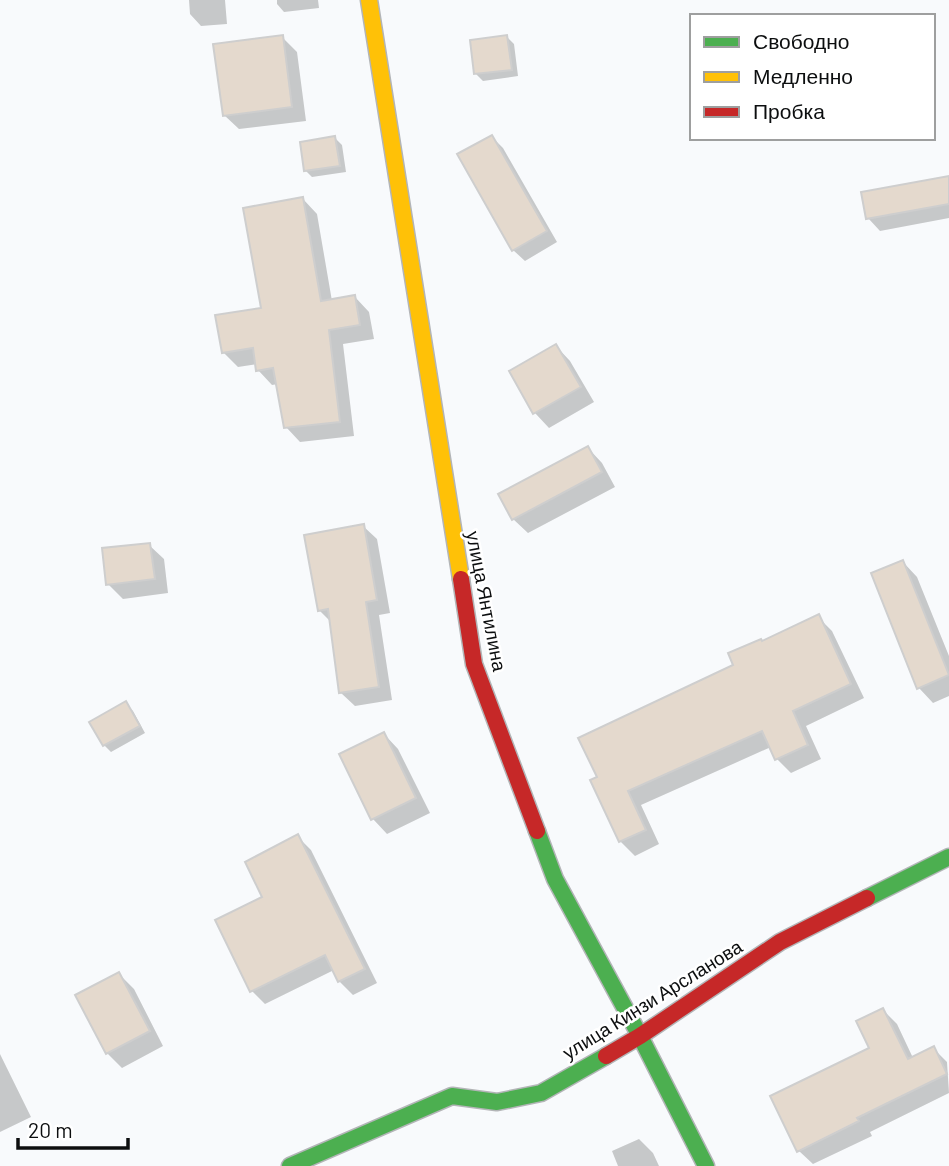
<svg xmlns="http://www.w3.org/2000/svg" width="949" height="1166" viewBox="0 0 949 1166" font-family="Barlow,sans-serif">
<style>
.shadow{fill:#0003}
.building{fill:#e4d9cd;stroke:#cecece;stroke-width:2}
.lines{fill:none;stroke-linecap:round;stroke-linejoin:round}
.fast-casing{stroke:#b3b5b7;stroke-width:19}
.slow-casing{stroke:#b3b5b7;stroke-width:19}
.jam-casing{stroke:#b3b5b7;stroke-width:19}
.fast{stroke:#4caf50;stroke-width:16}
.slow{stroke:#ffc107;stroke-width:16}
.jam{stroke:#c62828;stroke-width:16}
.labels{text-anchor:middle;dominant-baseline:central;stroke-width:5;stroke-linejoin:round;paint-order:stroke}
.street-label{font-size:19px;fill:#0c0e0f;stroke:#fff}
</style>
<rect width="100%" height="100%" fill="#f8fafc"/>
<path class="shadow" d="M 189,0 L 225,0 L 227,24 L 201,26 L 190,14 Z
M 277,0 L 318,0 L 319,8 L 284,12 L 277,4 Z
M 282,37 L 297,52 L 306,121 L 239,129 L 224,115 Z
M 507,37 L 514,44 L 518,76 L 483,81 L 476,74 Z
M 492,137 L 503,148 L 557,242 L 525,261 L 513,250 Z
M 335,138 L 342,145 L 346,172 L 312,177 L 305,170 Z
M 949,178 L 949,218 L 880,231 L 868,218 Z
M 303,199 L 317,214 L 332,301 L 355,297 L 369,312 L 374,339 L 343,344 L 354,436 L 300,442 L 286,427 L 278,384 L 272,385 L 258,370 L 257,364 L 238,367 L 223,352 L 263,309 Z
M 556,346 L 570,361 L 594,402 L 549,428 L 535,413 L 511,372 Z
M 588,448 L 602,463 L 615,487 L 528,533 L 513,519 Z
M 363,526 L 377,539 L 390,613 L 379,615 L 392,700 L 355,706 L 341,693 L 331,622 L 319,610 Z
M 149,545 L 164,559 L 168,593 L 123,599 L 108,584 Z
M 903,562 L 917,577 L 949,656 L 949,696 L 933,703 L 919,688 Z
M 818,617 L 832,631 L 864,698 L 806,726 L 821,759 L 791,773 L 777,759 L 771,747 L 641,805 L 659,844 L 635,856 L 620,841 L 592,781 L 736,666 Z
M 126,704 L 133,711 L 145,733 L 111,752 L 104,745 Z
M 384,734 L 398,749 L 430,813 L 387,834 L 373,819 Z
M 297,836 L 311,850 L 377,983 L 353,995 L 339,981 L 334,970 L 265,1004 L 251,990 L 264,898 Z
M 119,974 L 134,989 L 163,1046 L 122,1068 L 107,1053 Z
M 883,1010 L 897,1024 L 913,1058 L 933,1048 L 947,1062 L 949,1093 L 870,1132 L 872,1136 L 813,1164 L 799,1151 L 871,1048 Z
M 0,1054 L 31,1117 L 0,1132 Z
M 639,1139 L 653,1153 L 659,1166 L 618,1166 L 612,1151 Z"/>
<path class="building" d="M 283,35 L 292,107 L 223,116 L 213,44 Z
M 507,35 L 512,70 L 474,74 L 470,40 Z
M 492,135 L 547,231 L 512,251 L 457,154 Z
M 335,136 L 340,166 L 304,171 L 300,142 Z
M 949,176 L 949,204 L 866,219 L 861,192 Z
M 303,197 L 321,301 L 355,295 L 360,325 L 329,330 L 340,422 L 284,428 L 273,368 L 256,371 L 253,348 L 222,353 L 215,315 L 261,308 L 243,208 Z
M 556,344 L 581,387 L 533,414 L 509,371 Z
M 588,446 L 602,472 L 512,520 L 498,494 Z
M 364,524 L 377,600 L 366,602 L 379,687 L 339,693 L 328,609 L 318,611 L 304,535 Z
M 150,543 L 155,579 L 106,585 L 102,548 Z
M 903,560 L 949,675 L 917,689 L 871,573 Z
M 819,614 L 851,684 L 793,711 L 808,745 L 775,760 L 762,731 L 628,791 L 646,830 L 619,842 L 590,780 L 597,777 L 578,738 L 733,665 L 728,653 L 761,639 L 762,641 Z
M 126,701 L 140,726 L 103,746 L 89,722 Z
M 384,732 L 416,798 L 371,820 L 339,754 Z
M 298,834 L 365,969 L 338,982 L 325,955 L 250,992 L 215,920 L 262,897 L 245,862 Z
M 119,972 L 150,1031 L 106,1054 L 75,995 Z
M 883,1008 L 908,1059 L 934,1046 L 947,1074 L 857,1118 L 859,1121 L 797,1152 L 770,1096 L 869,1048 L 856,1021 Z"/>
<g class="lines">
<defs>
<path id="fast" d="M 537,831 L 555,879 L 640,1036 L 706,1166
M 867,898 L 949,857
M 290,1166 L 452,1096 L 497,1102 L 541,1093 L 606,1056"/>
<path id="slow" d="M 369,0 L 461,579"/>
<path id="jam" d="M 461,579 L 474,664 L 537,831
M 606,1056 L 640,1036 L 780,942 L 867,898"/>
</defs>
<use href="#fast" class="fast-casing"/>
<use href="#slow" class="slow-casing"/>
<use href="#jam" class="jam-casing"/>
<use href="#fast" class="fast"/>
<use href="#slow" class="slow"/>
<use href="#jam" class="jam"/>
</g>
<g class="labels">
<g class="street-label">
<text transform="translate(487 601) rotate(79)">улица Янтилина</text>
<text transform="translate(652 999) rotate(-32)">улица Кинзи Арсланова</text>
</g>
</g>
<rect x="690" y="14" width="245" height="126" fill="#ffffff" stroke="#9e9f9f" stroke-width="2"/>
<rect x="704" y="37" width="35" height="10" fill="#4caf50" stroke="#9e9f9f" stroke-width="2"/>
<text x="753" y="49" font-size="21" fill="#0c0e0f">Свободно</text>
<rect x="704" y="72" width="35" height="10" fill="#ffc107" stroke="#9e9f9f" stroke-width="2"/>
<text x="753" y="84" font-size="21" fill="#0c0e0f">Медленно</text>
<rect x="704" y="107" width="35" height="10" fill="#c62828" stroke="#9e9f9f" stroke-width="2"/>
<text x="753" y="119" font-size="21" fill="#0c0e0f">Пробка</text>
<path d="M18 1138v10h110v-10" fill="none" stroke="#0c0e0f" stroke-width="3.5"/>
<text x="28" y="1138" font-size="21" fill="#0c0e0f" stroke="#ffffff" stroke-width="5" paint-order="stroke">20 m</text>
</svg>
